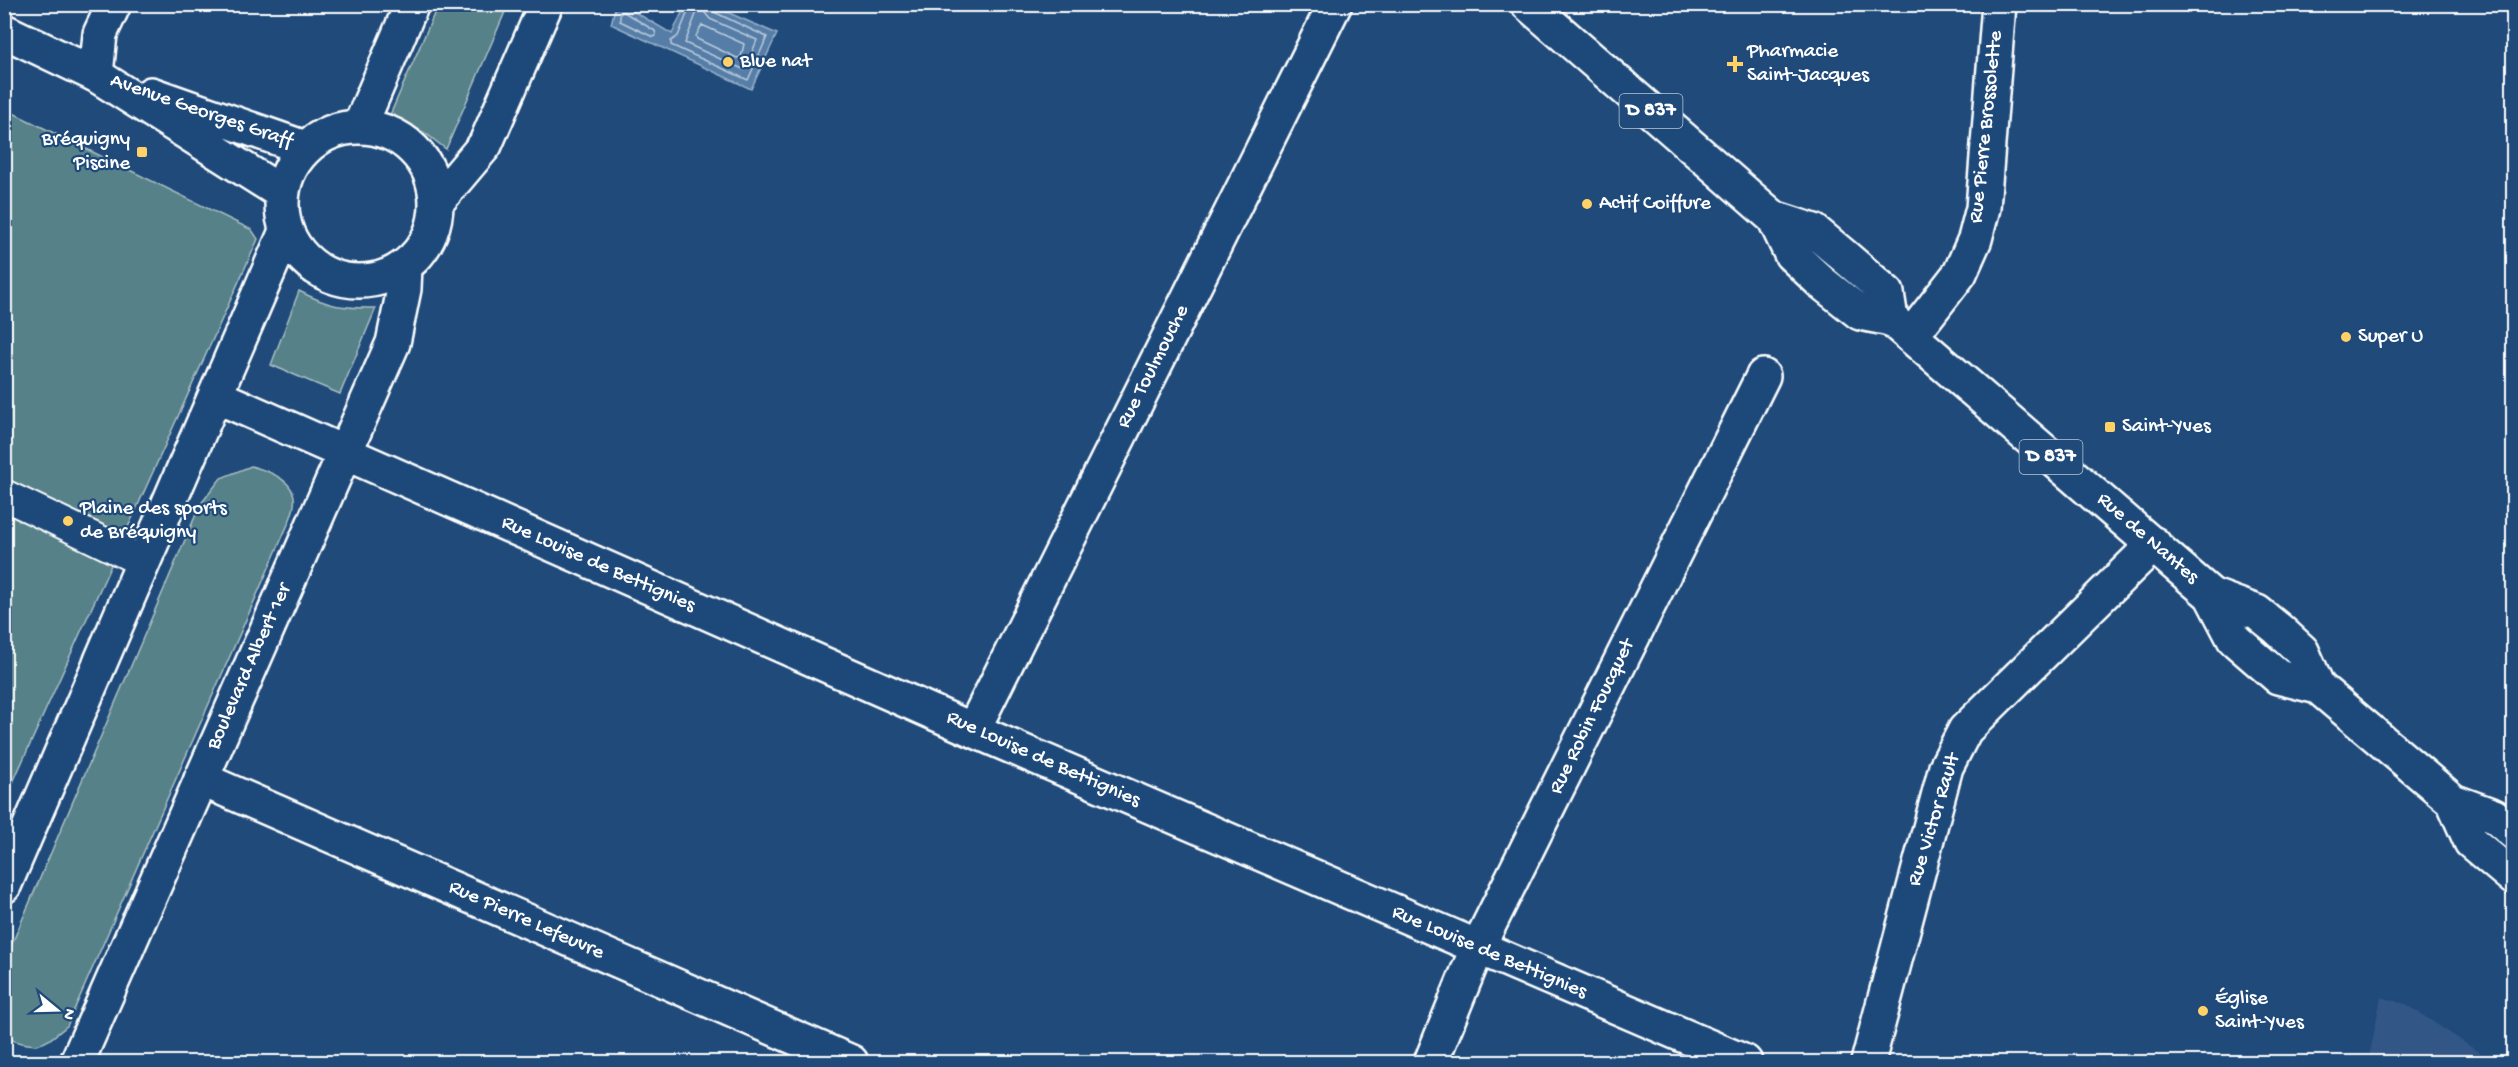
<svg xmlns="http://www.w3.org/2000/svg" width="2518" height="1067" viewBox="0 0 2518 1067" font-family="'Gochi Hand',sans-serif">
<style>
.built{fill:#315686}
.green{fill:#578188;stroke:#abc0c4;stroke-width:1.5}
.water{fill:#547da7;stroke:#98b1ca;stroke-width:1.5}
.lines{fill:none;stroke-linecap:round;stroke-linejoin:round}
.shore{stroke:#bbcbdc;stroke-width:1.5}
.pedestrian-casing{stroke:#fff;stroke-width:34}
.minor-casing{stroke:#fff;stroke-width:38}
.tertiary-casing{stroke:#fff;stroke-width:38}
.secondary-casing{stroke:#fff;stroke-width:38}
.primary-casing{stroke:#fff;stroke-width:38}
.pedestrian{stroke:#1f4a7a;stroke-width:30}
.minor{stroke:#1f4a7a;stroke-width:33}
.tertiary{stroke:#1f4a7a;stroke-width:33}
.secondary{stroke:#1f4a7a;stroke-width:33}
.primary{stroke:#1f4a7a;stroke-width:33}
.poi-dot{fill:#ffd166;stroke:#1f4a7a;stroke-width:2}
.labels{text-anchor:middle;dominant-baseline:central;stroke-width:4.5;stroke-linejoin:round;paint-order:stroke}
.shield{fill:#1f4a7a;stroke:#bcc9d7;stroke-width:1.5}
.shield-label{font-size:20px;font-weight:bold;fill:#fff}
.poi-label{font-size:21px;fill:#fff;stroke:#1f4a7a;text-anchor:start}
.street-label{font-size:21px;fill:#fff;stroke:#1f4a7a}
</style>
<rect width="100%" height="100%" fill="#1f4a7a"/>
<filter id="ink" filterUnits="userSpaceOnUse"><feTurbulence type="fractalNoise" baseFrequency=".0167" numOctaves="2"/><feDisplacementMap in="SourceGraphic" scale="12" xChannelSelector="R" yChannelSelector="G"/><feConvolveMatrix kernelMatrix="1 2 1 2 8 2 1 2 1" color-interpolation-filters="sRGB"/></filter>
<g filter="url(#ink)">
<path class="built" d="M 2381,997 L 2406,1004 L 2494,1062 L 2368,1062 Z"/>
<path class="green" d="M 438,5 L 508,5 L 446,149 L 425,133 L 390,115 Z
M 5,109 L 252,230 L 258,239 L 5,800 Z
M 299,291 C 330,307 341,308 376,308 L 340,394 L 271,365 Z
M 251,466 C 269,471 298,481 294,505 C 293,516 286,528 282,538 L 67,1026 C 43,1045 40,1050 9,1039 L 5,1030 L 5,960 L 200,505 L 221,478 Z"/>
<path class="water" d="M 616,4 L 623,5 L 672,34 L 686,4 L 711,5 L 777,34 L 751,89 L 611,24 Z"/>
<g class="lines">
<path class="shore" d="M 691,4 L 678,36 L 671,41 L 671,45 L 748,80 L 767,37 L 714,12 L 711,4
M 701,8 L 710,19 L 757,40 L 745,70 L 685,43 L 698,9 Z
M 624,12 L 655,31 L 656,36 L 653,37 L 620,21 L 620,13 Z
M 702,25 L 744,44 L 741,57 L 737,58 L 697,39 L 696,36 Z"/>
<defs>
<path id="pedestrian" d="M 4,495 L 144,562"/>
<path id="minor" d="M 96,75 L 100,34 L 114,4
M 1911,336 L 1960,273 L 1975,239 L 1983,208 L 1999,4
M 216,396 L 973,730 L 1745,1062
M 973,730 L 1335,4
M 201,779 L 851,1062
M 1431,1062 L 1477,949 L 1763,376
M 1868,1062 L 1946,767 L 1965,730 L 2154,544"/>
<path id="tertiary" d="M 4,31 L 96,75 L 282,193
M 151,94 L 305,148"/>
<path id="secondary" d="M 360,126 L 412,4
M282 204a77 77 0 1 1 154 0a77 77 0 1 1-154 0Z
M 436,203 L 485,145 L 546,4
M 4,886 L 286,231
M 77,1062 L 393,343 L 404,289 L 405,266"/>
<path id="primary" d="M 1528,4 L 1774,218 L 1814,231 L 1844,256 L 1887,293 L 1891,319
M 1774,218 L 1791,254 L 1821,282 L 1860,313 L 1891,319 L 2211,595 L 2234,639 L 2278,677 L 2318,687 L 2453,801 L 2494,816 L 2514,833
M 2211,595 L 2257,612 L 2278,629 L 2302,651 L 2318,687
M 2453,801 L 2471,842 L 2514,878"/>
</defs>
<use href="#pedestrian" class="pedestrian-casing"/>
<use href="#minor" class="minor-casing"/>
<use href="#tertiary" class="tertiary-casing"/>
<use href="#secondary" class="secondary-casing"/>
<use href="#primary" class="primary-casing"/>
<use href="#pedestrian" class="pedestrian"/>
<use href="#minor" class="minor"/>
<use href="#tertiary" class="tertiary"/>
<use href="#secondary" class="secondary"/>
<use href="#primary" class="primary"/>
</g>
</g>
<g class="poi-dot">
<circle cx="728" cy="62" r="6"/>
<path d="M1732 55h6v6h6v6h-6v6h-6v-6h-6v-6h6z"/>
<rect x="136" y="146" width="12" height="12" rx="3"/>
<circle cx="1587" cy="204" r="6"/>
<circle cx="2346" cy="337" r="6"/>
<rect x="2104" y="421" width="12" height="12" rx="3"/>
<circle cx="68" cy="521" r="6"/>
<circle cx="2203" cy="1011" r="6"/>
</g>
<g class="labels">
<g class="shield">
<rect x="1619.5" y="94" width="63" height="34" rx="4.5"/>
<rect x="2019.5" y="440" width="63" height="34" rx="4.5"/>
</g>
<g class="shield-label">
<text x="1651" y="111">D 837</text>
<text x="2051" y="457">D 837</text>
</g>
<g class="poi-label">
<text x="1747" y="52">Pharmacie<tspan x="1747" dy="24">Saint-Jacques</tspan></text>
<text x="740" y="62">Blue nat</text>
<text x="130" y="140" text-anchor="end">Bréquigny<tspan x="130" dy="24">Piscine</tspan></text>
<text x="1599" y="204">Actif Coiffure</text>
<text x="2358" y="337">Super U</text>
<text x="2122" y="427">Saint-Yves</text>
<text x="80" y="509">Plaine des sports<tspan x="80" dy="24">de Bréquigny</tspan></text>
<text x="2215" y="999">Église<tspan x="2215" dy="24">Saint-Yves</tspan></text>
</g>
<g class="street-label">
<text transform="translate(201 112) rotate(19)">Avenue Georges Graff</text>
<text transform="translate(1987 127) rotate(-84)">Rue Pierre Brossolette</text>
<text transform="translate(1154 367) rotate(-63)">Rue Toulmouche</text>
<text transform="translate(2147 539) rotate(41)">Rue de Nantes</text>
<text transform="translate(598 565) rotate(24)">Rue Louise de Bettignies</text>
<text transform="translate(250 667) rotate(-66)">Boulevard Albert 1er</text>
<text transform="translate(1593 717) rotate(-64)">Rue Robin Foucquet</text>
<text transform="translate(1043 760) rotate(24)">Rue Louise de Bettignies</text>
<text transform="translate(1935 820) rotate(-73)">Rue Victor Rault</text>
<text transform="translate(526 921) rotate(24)">Rue Pierre Lefeuvre</text>
<text transform="translate(1489 953) rotate(23)">Rue Louise de Bettignies</text>
</g>
</g>
<rect width="2518" height="1067" fill="none" stroke="#1f4a7a" stroke-width="24"/>
<rect x="12" y="12" width="2494" height="1043" fill="none" stroke="#fff" stroke-width="2" filter="url(#ink)"/>
<g transform="translate(57 1010) rotate(109)" stroke="#1f4a7a" stroke-width="4.5" paint-order="stroke">
<path d="M0-4.5L10 22L0 15L-10 22Z" fill="#ffffff"/>
<text y="-9" font-size="16" font-weight="bold" text-anchor="middle" fill="#ffffff">N</text>
</g>
</svg>
